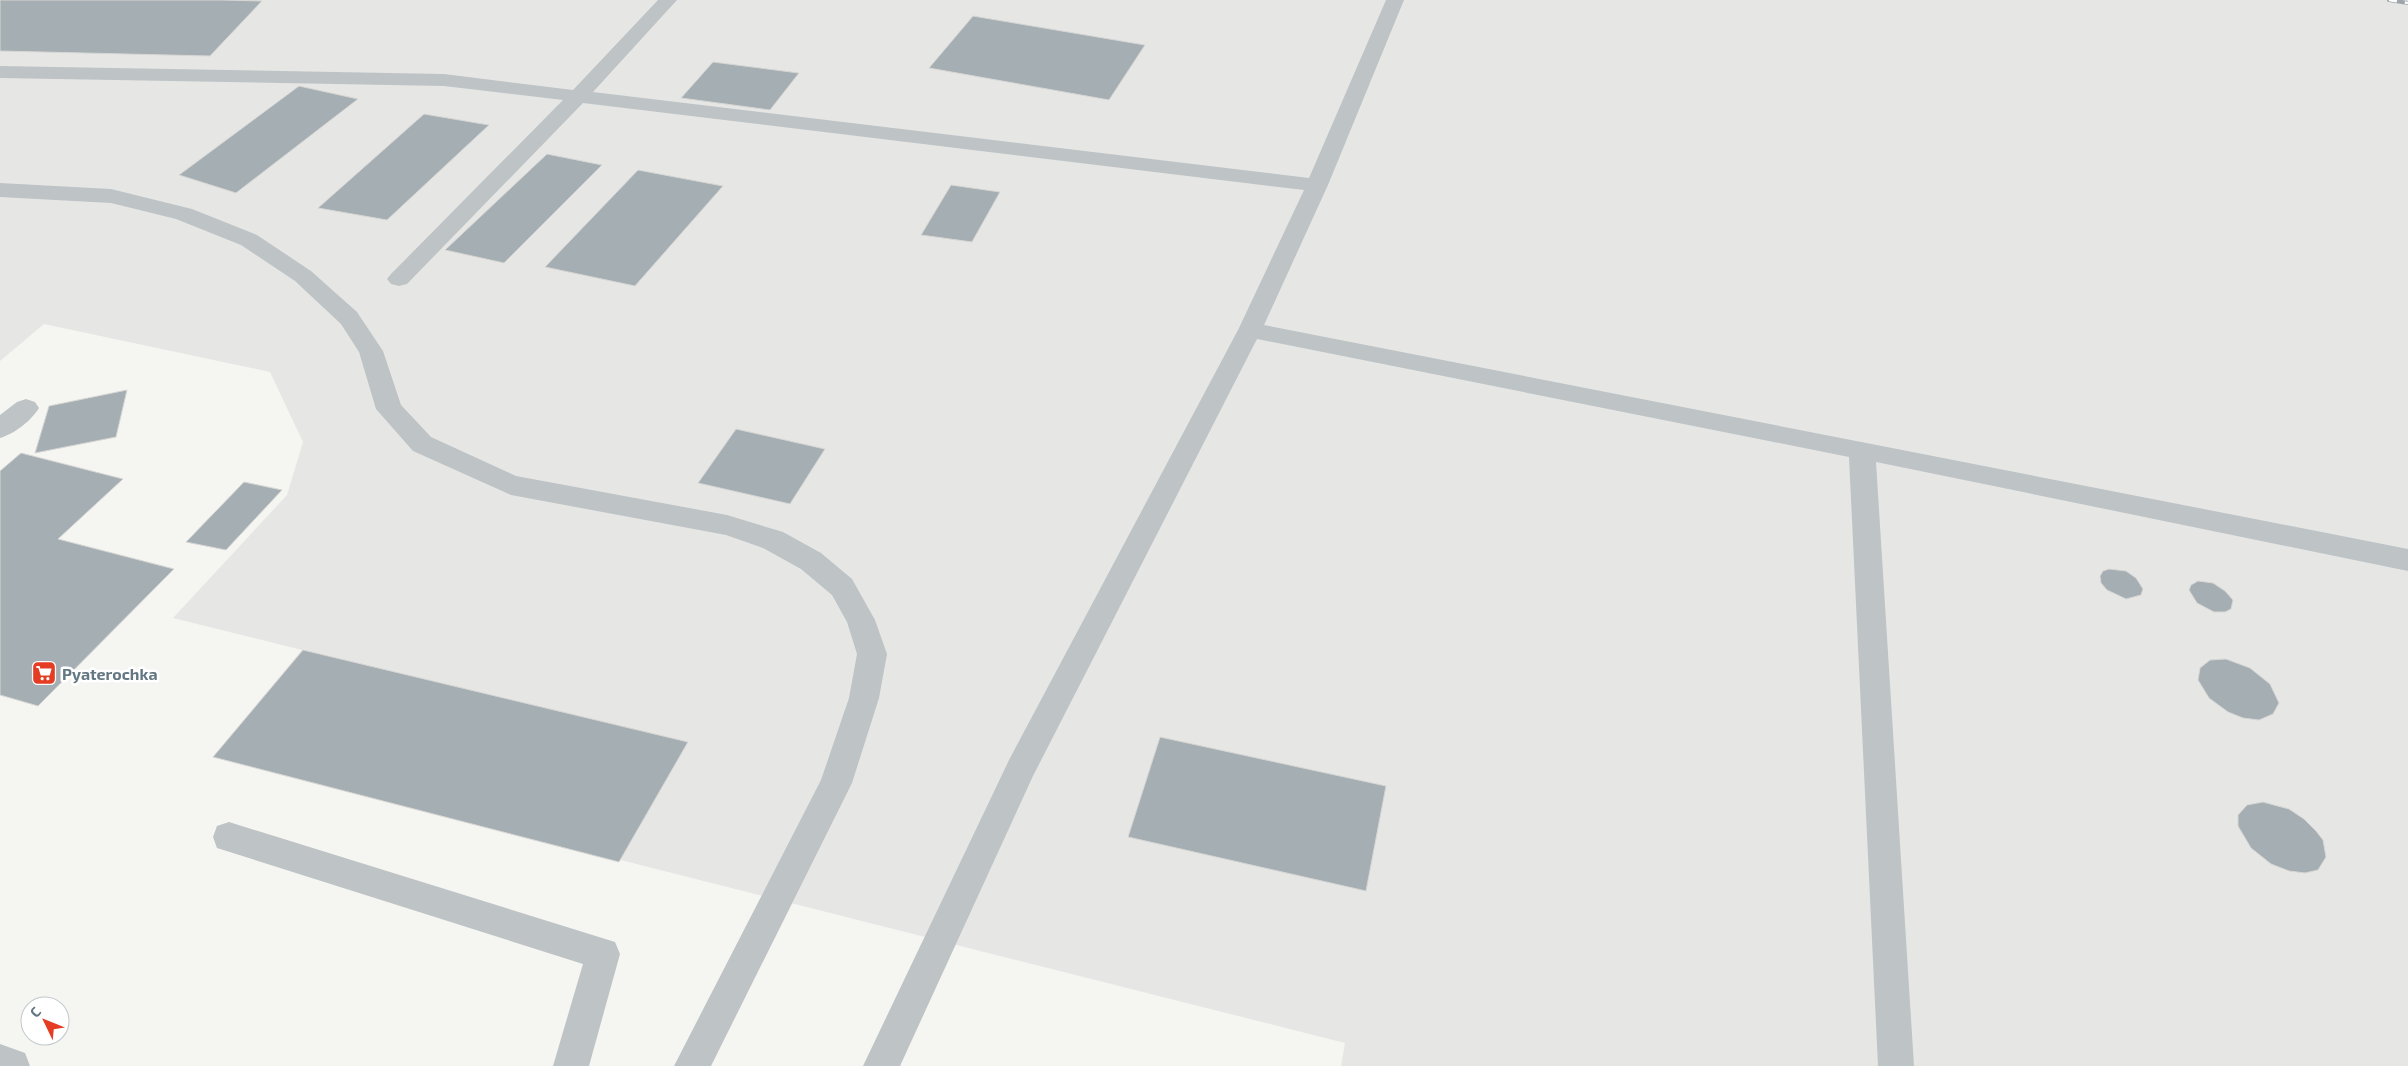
<svg xmlns="http://www.w3.org/2000/svg" width="2408" height="1066" viewBox="0 0 2408 1066" font-family="'Exo 2',sans-serif">
<style>
.built{fill:#e6e7e5}
.building{fill:#a5afb3;stroke:#d7d6d4}
.lines{fill:none;stroke-linecap:round;stroke-linejoin:round}
.service{fill:#bec3c6;fill-rule:evenodd}
.tertiary{fill:#bec3c6;fill-rule:evenodd}
.rail-casing{stroke:#9da5aa;stroke-width:4}
.rail{stroke:#fff;stroke-width:2.5;stroke-dasharray:8;stroke-linecap:butt}
.labels{text-anchor:middle;dominant-baseline:central;stroke-width:5;stroke-linejoin:round;paint-order:stroke}
.poi-label{font-size:16px;font-weight:bold;fill:#647883;stroke:#fff;text-anchor:start}
</style>
<rect width="100%" height="100%" fill="#f5f5f1"/>
<path class="built" d="M 0,0 L 2408,0 L 2408,1066 L 1341,1066 L 1345,1043 L 213,757 L 302,650 L 173,618 L 287,495 L 303,442 L 270,372 L 44,324 L 0,361 Z"/>
<path class="building" d="M 0,0 L 222,0 L 262,1 L 210,56 L 0,51 Z
M 973,16 L 1145,45 L 1109,100 L 929,68 Z
M 713,62 L 799,73 L 770,110 L 681,98 Z
M 299,86 L 358,99 L 236,193 L 179,175 Z
M 424,114 L 489,125 L 387,220 L 318,208 Z
M 547,154 L 602,165 L 504,263 L 445,250 Z
M 638,170 L 723,186 L 635,286 L 545,267 Z
M 951,185 L 1000,192 L 972,242 L 921,235 Z
M 127,390 L 116,437 L 35,453 L 49,406 Z
M 736,429 L 825,449 L 790,504 L 698,483 Z
M 21,453 L 123,479 L 58,539 L 174,569 L 38,706 L 0,695 L 0,471 Z
M 244,482 L 282,490 L 226,550 L 186,542 Z
M 2109,569 L 2126,571 L 2136,578 L 2143,589 L 2141,595 L 2126,599 L 2107,590 L 2101,583 L 2100,576 L 2103,571 Z
M 2198,581 L 2213,583 L 2225,591 L 2233,600 L 2231,609 L 2225,612 L 2214,612 L 2197,603 L 2189,590 L 2191,585 Z
M 303,650 L 688,742 L 619,862 L 213,757 Z
M 2226,659 L 2250,668 L 2270,684 L 2279,703 L 2273,714 L 2259,720 L 2243,718 L 2228,712 L 2209,698 L 2198,680 L 2200,668 L 2210,660 Z
M 1160,737 L 1386,786 L 1366,891 L 1128,837 Z
M 2263,802 L 2289,809 L 2304,819 L 2316,831 L 2323,840 L 2326,857 L 2318,870 L 2305,873 L 2289,871 L 2271,864 L 2251,848 L 2238,826 L 2238,815 L 2247,805 Z"/>
<g class="lines">
<path class="service" d="M 658,0 L 677,0 L 593,92 L 1309,178 L 1386,0 L 1404,0 L 1328,185 L 1264,325 L 2408,549 L 2408,571 L 1876,462 L 1914,1066 L 1878,1066 L 1849,457 L 1257,339 L 1033,776 L 900,1066 L 863,1066 L 1010,758 L 1238,330 L 1304,190 L 583,103 L 407,284 L 399,286 L 391,284 L 387,279 L 391,274 L 563,100 L 444,86 L 0,78 L 0,66 L 444,74 L 573,90 Z
M 0,183 L 111,189 L 192,209 L 257,235 L 311,271 L 357,312 L 383,351 L 401,405 L 431,437 L 516,476 L 727,515 L 783,532 L 821,553 L 852,579 L 875,620 L 887,654 L 879,698 L 852,783 L 711,1066 L 674,1066 L 821,780 L 849,698 L 857,654 L 847,622 L 832,595 L 801,569 L 763,548 L 726,535 L 511,495 L 413,451 L 376,409 L 359,352 L 341,324 L 295,281 L 241,245 L 176,219 L 111,203 L 0,197 Z
M 26,399 L 35,402 L 39,408 C 31,421 14,434 0,438 L 0,415 L 17,402 Z
M 229,822 L 615,942 L 620,954 L 589,1066 L 553,1066 L 583,964 L 217,848 L 213,837 L 217,826 Z"/>
<path class="tertiary" d="M 0,1044 L 25,1053 L 30,1066 L 0,1066 Z"/>
<defs>
<path id="rail" d="M 2389,0 L 2408,3"/>
</defs>
<use href="#rail" class="rail-casing"/>
<use href="#rail" class="rail"/>
</g>
<defs>
<symbol id="supermarket-square" viewBox="-11 -11 22 22"><rect x="-9" y="-9" width="18" height="18" rx="4" fill="#e43d23" stroke="#fff"/><path d="M-6-5.5h2.5l.6 2H6L4.5 2H-2.5L-4.4-4H-6ZM-1.5 3.2a1.3 1.3 0 1 0 .1 0ZM3 3.2a1.3 1.3 0 1 0 .1 0Z" fill="#fff"/></symbol>
</defs>
<g fill-rule="evenodd">
<use href="#supermarket-square" x="30" y="659" width="28" height="28"/>
</g>
<g class="labels">
<g class="poi-label">
<text x="62" y="673">Pyaterochka</text>
</g>
</g>
<g transform="translate(45 1021) rotate(313)"><circle r="24" fill="#ffffff" stroke="#c1c9cd"/>
<path d="M0-4L9 19L0 12L-9 19Z" fill="#e43d23"/>
<text y="-8" font-size="14" font-weight="bold" text-anchor="middle" fill="#647883">С</text>
</g>
</svg>
